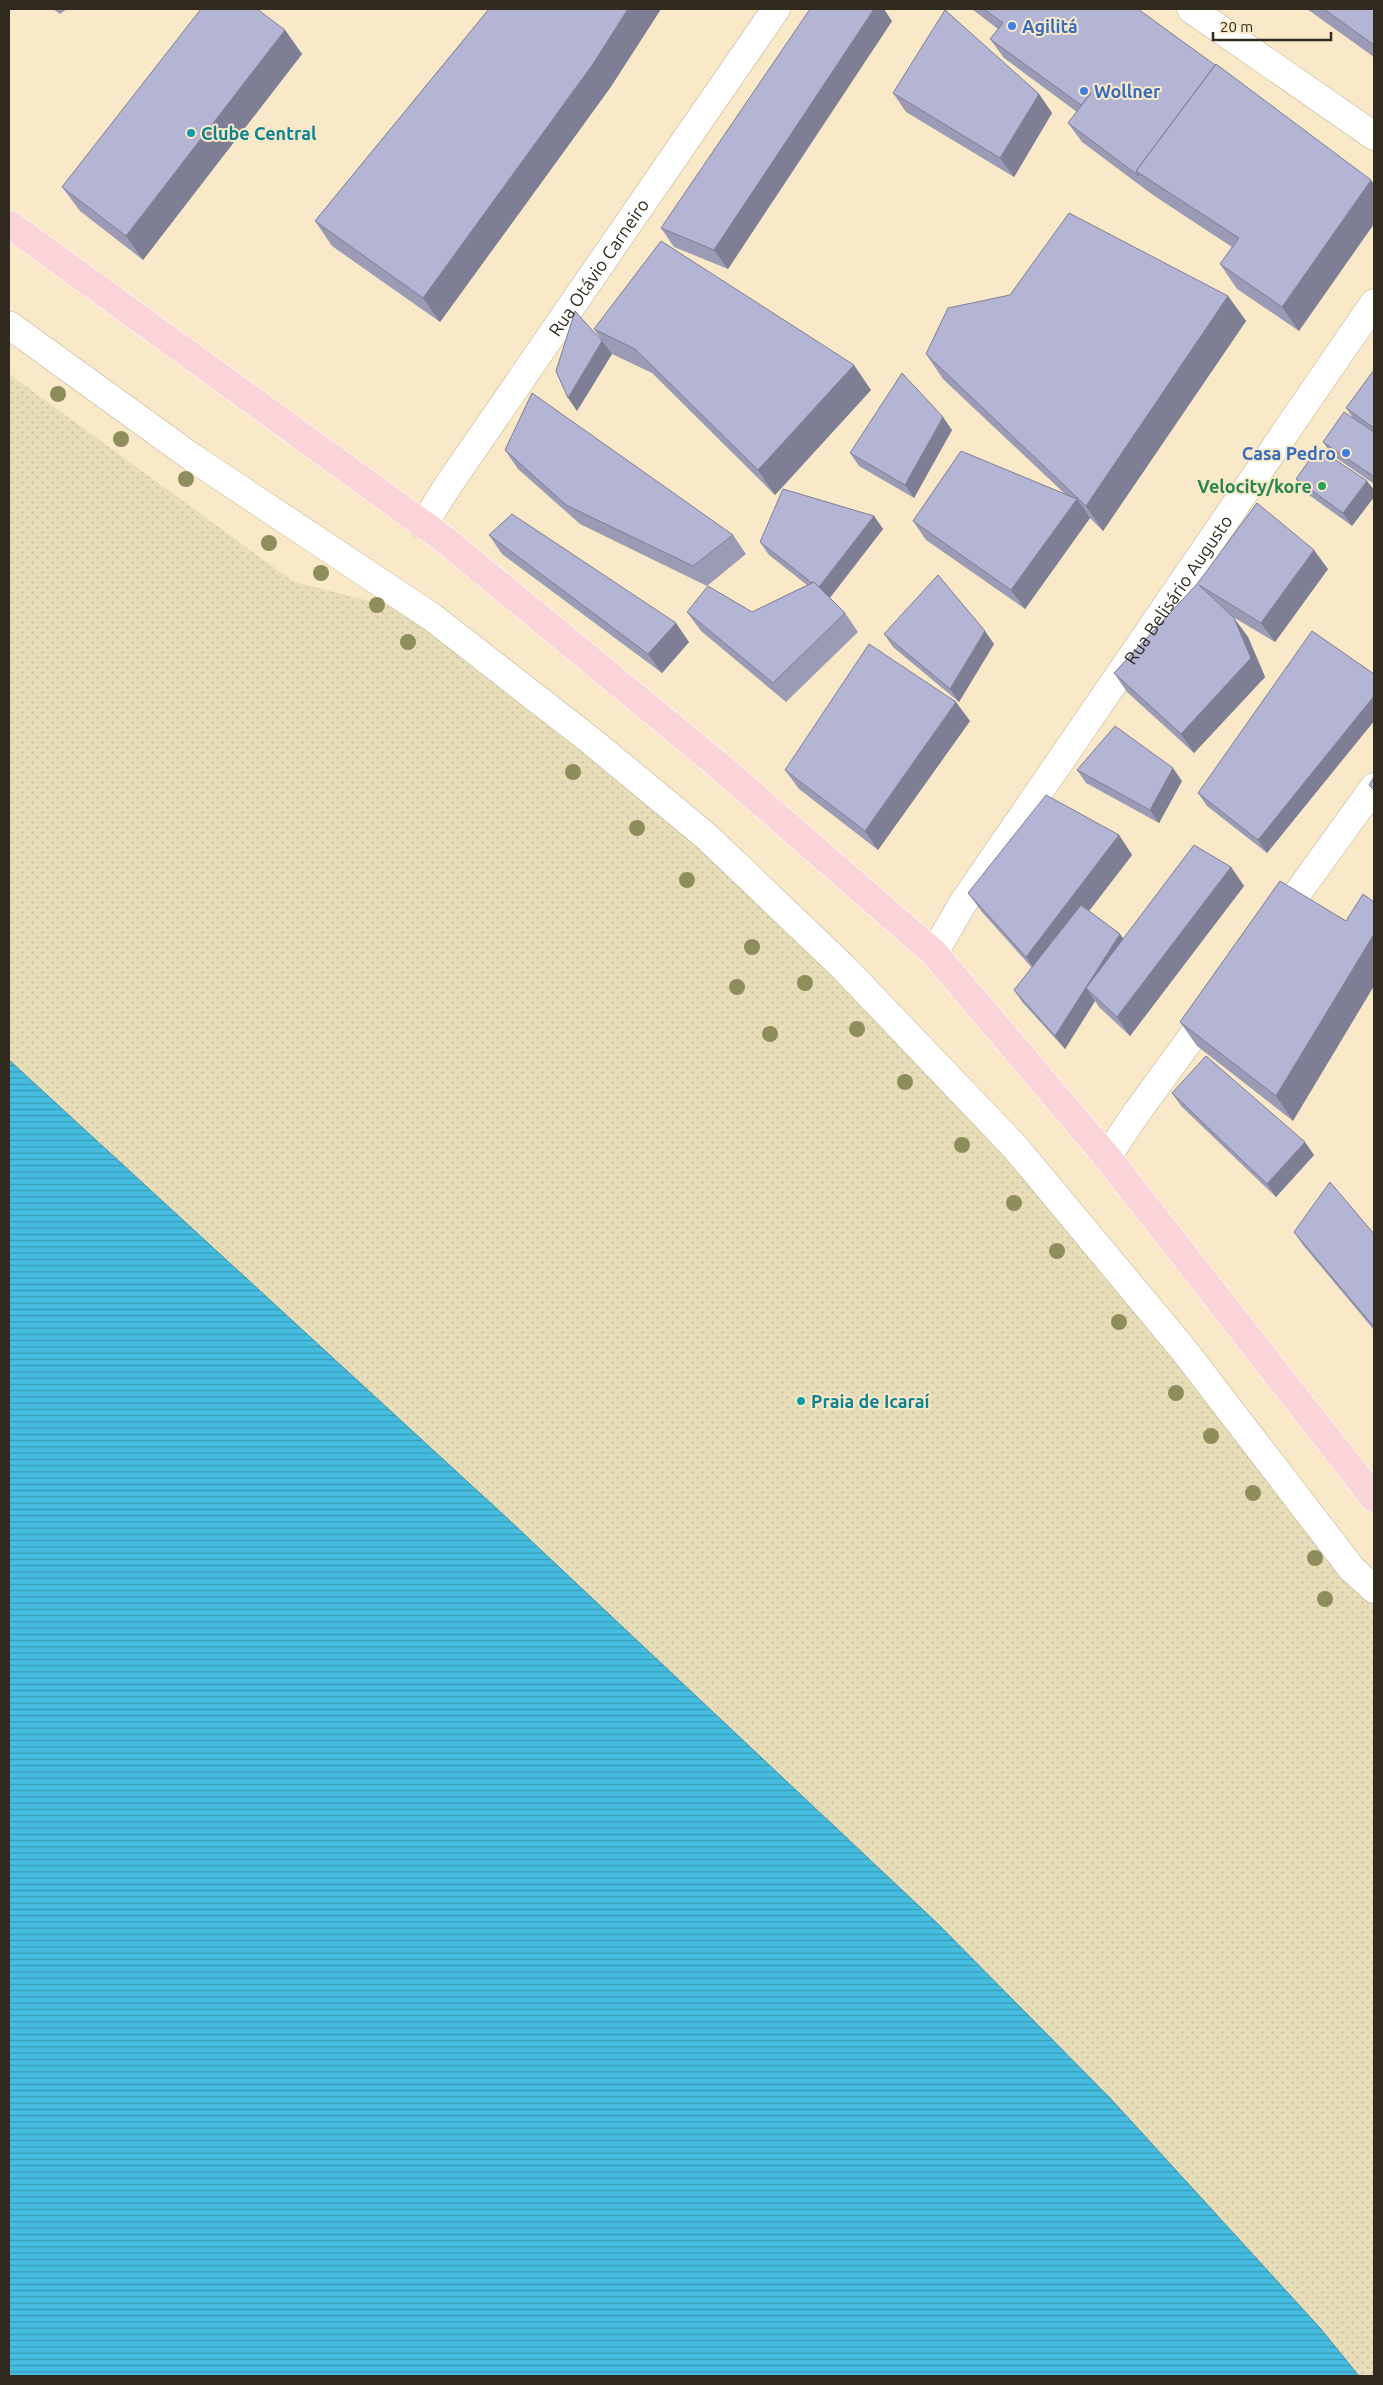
<svg xmlns="http://www.w3.org/2000/svg" width="1383" height="2385" viewBox="0 0 1383 2385" font-family="Ubuntu,sans-serif">
<style>
.sand{fill:url(#sand-dots)}
.water{fill:url(#water-rules);stroke:#3f91a7}
.lines{fill:none;stroke-linecap:round;stroke-linejoin:round}
.minor-casing{stroke:#beaf90;stroke-width:29}
.major-casing{stroke:#fff;stroke-width:29}
.minor{stroke:#fff;stroke-width:28}
.major{stroke:#fbd4da;stroke-width:28}
.tree{fill:#8d8e5b}
.wall{fill:#9b9bb6}
.shaded-wall{fill:#7e7e94}
.building{fill:#b4b4d4;stroke:#7e7e94}
.shop-dot{fill:#3f7fe0;stroke:#f9e9c9;stroke-width:2}
.culture-dot{fill:#0f9aa8;stroke:#f9e9c9;stroke-width:2}
.leisure-dot{fill:#2e9e5b;stroke:#f9e9c9;stroke-width:2}
.labels{text-anchor:middle;dominant-baseline:central;stroke-width:4;stroke-linejoin:round;paint-order:stroke}
.shop-label{font-size:18px;font-weight:bold;fill:#366cbe;stroke:#f9e9c9;text-anchor:start}
.culture-label{font-size:18px;font-weight:bold;fill:#0d838f;stroke:#f9e9c9;text-anchor:start}
.street-label{font-size:18px;fill:#312b1f;stroke:#f9e9c9}
.leisure-label{font-size:18px;font-weight:bold;fill:#27864d;stroke:#f9e9c9;text-anchor:end}
</style>
<defs>
<pattern id="sand-dots" width="8" height="8" patternUnits="userSpaceOnUse" patternTransform="scale(1.25)"><rect width="8" height="8" fill="#e7ddb9"/><path d="M2 2h.1M6 6h.1" fill="none" stroke="#c7be9f" stroke-width="1.8" stroke-linecap="round"/></pattern>
<pattern id="water-rules" width="6" height="5" patternUnits="userSpaceOnUse" patternTransform="scale(1.25)"><rect width="6" height="5" fill="#45bde1"/><path d="M0 2.5h6" fill="none" stroke="#3a9ab6"/></pattern>
</defs>
<rect width="100%" height="100%" fill="#f9e9c9"/>
<path class="sand" d="M 9,374 L 294,582 L 432,617 L 590,740 L 1015,1147 L 1374,1589 L 1374,2376 L 1359,2376 L 1320,2328 L 1110,2098 L 937,1923 L 508,1519 L 9,1060 Z"/>
<path class="water" d="M 9,1060 L 508,1519 L 937,1923 L 1110,2098 L 1320,2328 L 1359,2376 L 9,2376 Z"/>
<g class="lines">
<defs>
<g id="minor">
<path d="M 1191,9 L 1374,136"/>
<path d="M 9,325 L 193,458 L 432,617 L 590,740 L 706,836 L 844,968 L 1015,1147 L 1183,1349 L 1352,1569 L 1374,1589"/>
<path id="s1" d="M 423,525 L 449,484 L 776,9"/>
<path d="M 1276,923 L 1374,787"/>
<path id="s2" d="M 934,953 L 963,903 L 1374,303"/>
<path d="M 1107,1157 L 1135,1115 L 1213,1008"/>
</g>
<path id="major" d="M 9,224 L 445,540 L 717,764 L 934,953 L 1107,1157 L 1374,1498"/>
</defs>
<use href="#minor" class="minor-casing"/>
<use href="#major" class="major-casing"/>
<use href="#minor" class="minor"/>
<use href="#major" class="major"/>
</g>
<g class="tree">
<circle cx="58" cy="394" r="8"/>
<circle cx="121" cy="439" r="8"/>
<circle cx="186" cy="479" r="8"/>
<circle cx="269" cy="543" r="8"/>
<circle cx="321" cy="573" r="8"/>
<circle cx="377" cy="605" r="8"/>
<circle cx="408" cy="642" r="8"/>
<circle cx="573" cy="772" r="8"/>
<circle cx="637" cy="828" r="8"/>
<circle cx="687" cy="880" r="8"/>
<circle cx="752" cy="947" r="8"/>
<circle cx="805" cy="983" r="8"/>
<circle cx="737" cy="987" r="8"/>
<circle cx="857" cy="1029" r="8"/>
<circle cx="770" cy="1034" r="8"/>
<circle cx="905" cy="1082" r="8"/>
<circle cx="962" cy="1145" r="8"/>
<circle cx="1014" cy="1203" r="8"/>
<circle cx="1057" cy="1251" r="8"/>
<circle cx="1119" cy="1322" r="8"/>
<circle cx="1176" cy="1393" r="8"/>
<circle cx="1211" cy="1436" r="8"/>
<circle cx="1253" cy="1493" r="8"/>
<circle cx="1315" cy="1558" r="8"/>
<circle cx="1325" cy="1599" r="8"/>
</g>
<path class="wall" d="M 53,9 L 67,9 L 60,14 Z
M 489,9 L 661,9 L 610,88 L 440,322 L 332,246 L 315,221 Z
M 972,9 L 1138,9 L 1299,331 L 1237,289 L 1220,264 L 1232,247 L 1153,195 L 1082,142 L 1068,123 L 1077,112 L 1004,58 L 990,39 L 998,29 Z
M 1307,9 L 1374,9 L 1374,57 Z
M 892,21 L 728,269 L 674,247 L 661,228 Z
M 285,30 L 302,54 L 143,260 L 80,211 L 62,187 Z
M 893,93 L 1039,94 L 1052,113 L 1014,177 L 906,112 Z
M 1228,296 L 1246,321 L 1103,531 L 1090,518 L 1025,609 L 926,540 L 913,521 L 1065,494 L 943,379 L 926,354 Z
M 594,329 L 871,390 L 775,495 L 652,373 L 612,354 L 577,411 L 602,341 Z
M 1374,370 L 1374,484 L 1332,455 L 1323,442 L 1353,418 L 1346,408 Z
M 952,430 L 914,498 L 859,466 L 850,453 Z
M 505,450 L 733,535 L 746,554 L 707,586 L 580,524 L 518,469 Z
M 1296,479 L 1367,481 L 1374,490 L 1374,497 L 1352,526 L 1305,492 Z
M 874,516 L 883,529 L 830,598 L 845,613 L 858,632 L 786,702 L 701,631 L 687,612 L 752,612 L 807,585 L 769,555 L 760,542 Z
M 489,535 L 689,642 L 662,673 L 502,554 Z
M 1328,569 L 1275,642 L 1233,617 L 1248,637 L 1265,677 L 1194,753 L 1127,692 L 1114,673 L 1197,584 Z
M 884,634 L 994,644 L 959,702 L 893,647 Z
M 1374,674 L 1374,721 L 1267,853 L 1207,806 L 1198,793 Z
M 970,721 L 878,850 L 799,789 L 785,770 Z
M 1077,770 L 1182,781 L 1159,823 L 1086,783 Z
M 1119,835 L 1132,855 L 1089,911 L 1120,934 L 1123,939 L 1231,867 L 1244,886 L 1130,1036 L 1099,1007 L 1095,1001 L 1065,1049 L 1023,1003 L 1014,990 L 1032,968 L 982,912 L 968,893 Z
M 1280,881 L 1293,1121 L 1197,1046 L 1180,1022 Z
M 1172,1093 L 1314,1155 L 1276,1197 L 1181,1106 Z
M 1294,1232 L 1374,1234 L 1374,1330 L 1303,1245 Z"/>
<path class="shaded-wall" d="M 628,9 L 661,9 L 610,88 L 440,322 L 423,298 Z
M 874,9 L 884,9 L 892,21 L 728,269 L 714,250 Z
M 285,30 L 302,54 L 143,260 L 126,236 Z
M 1039,94 L 1052,113 L 1014,177 L 1000,158 Z
M 1371,180 L 1374,184 L 1374,224 L 1299,331 L 1282,307 Z
M 1228,296 L 1246,321 L 1103,531 L 1086,506 Z
M 602,341 L 612,354 L 577,411 L 568,398 Z
M 854,365 L 871,390 L 775,495 L 758,470 Z
M 943,417 L 952,430 L 914,498 L 905,485 Z
M 1367,481 L 1374,490 L 1374,497 L 1352,526 L 1343,513 Z
M 1077,499 L 1090,518 L 1025,609 L 1011,590 Z
M 874,516 L 883,529 L 827,601 L 818,588 Z
M 1314,550 L 1328,569 L 1275,642 L 1261,623 Z
M 1234,618 L 1248,637 L 1265,677 L 1194,753 L 1181,734 Z
M 676,623 L 689,642 L 662,673 L 648,654 Z
M 985,631 L 994,644 L 959,702 L 950,689 Z
M 1374,696 L 1374,721 L 1267,853 L 1258,840 Z
M 956,702 L 970,721 L 878,850 L 865,831 Z
M 1173,768 L 1182,781 L 1159,823 L 1150,810 Z
M 1119,835 L 1132,855 L 1039,976 L 1026,957 Z
M 1231,867 L 1244,886 L 1130,1036 L 1117,1017 Z
M 1120,934 L 1129,947 L 1086,988 L 1095,1001 L 1065,1049 L 1055,1036 Z
M 1374,934 L 1374,986 L 1293,1121 L 1276,1096 Z
M 1305,1142 L 1314,1155 L 1276,1197 L 1267,1184 Z"/>
<path class="building" d="M 201,9 L 257,9 L 285,30 L 126,236 L 62,187 Z
M 489,9 L 628,9 L 593,64 L 423,298 L 315,221 Z
M 810,9 L 874,9 L 714,250 L 661,228 Z
M 984,9 L 1138,9 L 1215,65 L 1136,171 L 1139,176 L 1068,123 L 1091,93 L 1081,105 L 990,39 L 1003,23 Z
M 1324,9 L 1374,9 L 1374,45 Z
M 945,10 L 1039,94 L 1000,158 L 893,93 Z
M 1216,64 L 1371,180 L 1282,307 L 1220,264 L 1239,238 L 1136,171 Z
M 1069,213 L 1228,296 L 1086,506 L 926,354 L 948,308 L 1010,295 Z
M 661,241 L 854,365 L 758,470 L 635,349 L 594,329 Z
M 575,311 L 602,341 L 568,398 L 556,371 Z
M 1374,370 L 1374,428 L 1346,408 Z
M 902,373 L 943,417 L 905,485 L 850,453 Z
M 532,393 L 733,535 L 693,566 L 566,505 L 505,450 Z
M 1344,412 L 1374,432 L 1374,473 L 1373,476 L 1323,442 Z
M 1318,448 L 1367,481 L 1343,513 L 1296,479 Z
M 961,451 L 1077,499 L 1011,590 L 913,521 Z
M 783,489 L 874,516 L 819,587 L 814,582 L 812,583 L 760,542 Z
M 1257,503 L 1314,550 L 1261,623 L 1199,585 L 1234,618 L 1251,658 L 1181,734 L 1114,673 L 1197,584 Z
M 512,514 L 676,623 L 648,654 L 489,535 Z
M 938,575 L 985,631 L 950,689 L 884,634 Z
M 814,582 L 845,613 L 773,683 L 687,612 L 708,586 L 752,612 Z
M 1312,631 L 1374,674 L 1374,696 L 1258,840 L 1198,793 Z
M 869,644 L 956,702 L 865,831 L 785,770 Z
M 1115,726 L 1173,768 L 1150,810 L 1077,770 Z
M 1374,777 L 1374,790 L 1369,785 Z
M 1046,795 L 1119,835 L 1026,957 L 968,893 Z
M 1194,845 L 1231,867 L 1117,1017 L 1086,988 Z
M 1280,881 L 1346,921 L 1363,894 L 1374,902 L 1374,934 L 1276,1096 L 1180,1022 Z
M 1081,905 L 1120,934 L 1055,1036 L 1014,990 Z
M 1206,1056 L 1305,1142 L 1267,1184 L 1172,1093 Z
M 1330,1182 L 1374,1234 L 1374,1327 L 1294,1232 Z"/>
<g class="shop-dot">
<circle cx="1012" cy="26" r="5"/>
<circle cx="1084" cy="91" r="5"/>
<circle cx="1346" cy="453" r="5"/>
</g>
<g class="culture-dot">
<circle cx="191" cy="133" r="5"/>
<circle cx="801" cy="1401" r="5"/>
</g>
<circle class="leisure-dot" cx="1322" cy="486" r="5"/>
<g class="labels">
<g class="shop-label">
<text x="1022" y="26">Agilitá</text>
<text x="1094" y="91">Wollner</text>
<text x="1336" y="453" text-anchor="end">Casa Pedro</text>
</g>
<g class="culture-label">
<text x="201" y="133">Clube Central</text>
<text x="811" y="1401">Praia de Icaraí</text>
</g>
<g class="street-label">
<text stroke="none"><textPath href="#s1" startOffset="312">Rua Otávio Carneiro</textPath></text>
<text stroke="none"><textPath href="#s2" startOffset="438">Rua Belisário Augusto</textPath></text>
</g>
<g class="leisure-label">
<text x="1312" y="486">Velocity/kore</text>
</g>
</g>
<rect width="1383" height="2385" fill="none" stroke="#312b1f" stroke-width="20"/>
<path d="M1213 32v8h118v-8" fill="none" stroke="#312b1f" stroke-width="2.5"/>
<text x="1220" y="32" font-size="15" fill="#312b1f" stroke="#f9e9c9" stroke-width="4" paint-order="stroke">20 m</text>
</svg>
